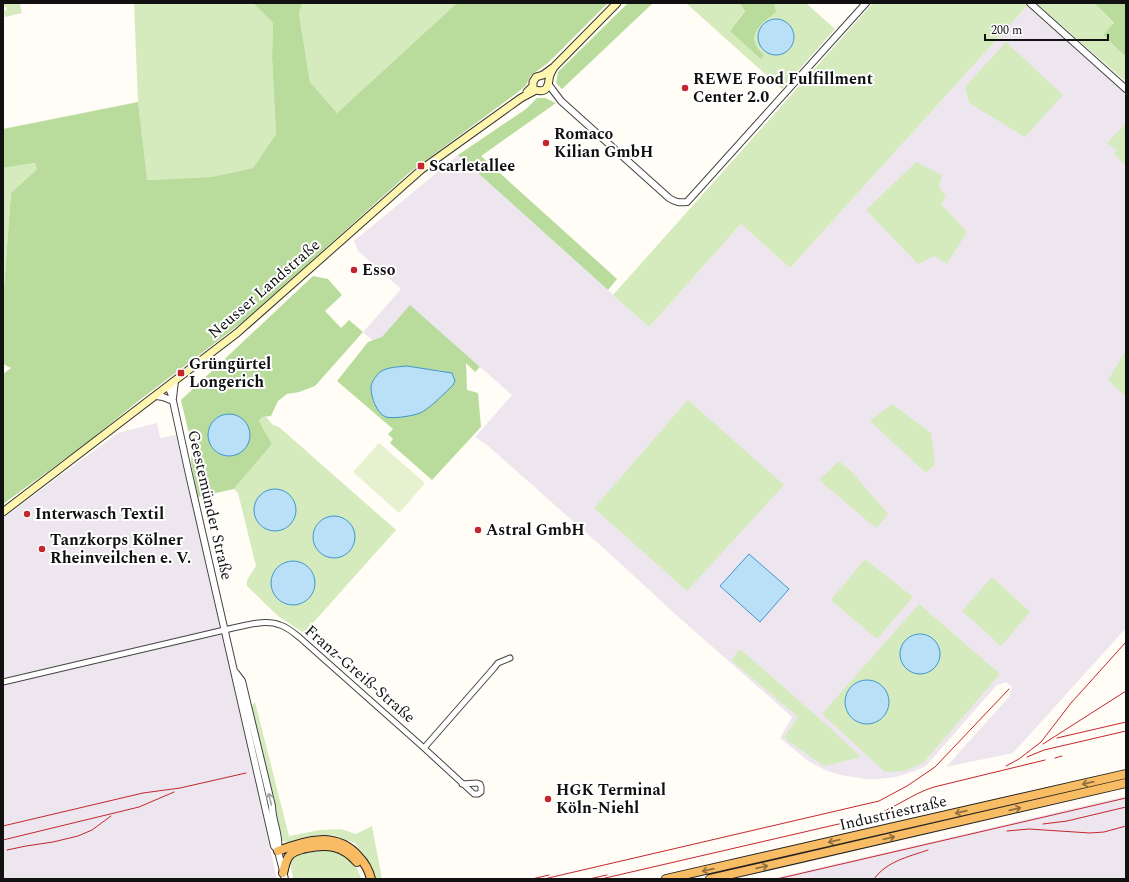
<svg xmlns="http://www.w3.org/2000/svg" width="1129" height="882" viewBox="0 0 1129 882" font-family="Spectral,serif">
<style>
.industrial{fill:#eee6ef}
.green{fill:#d5ebbd;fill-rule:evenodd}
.forest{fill:#b9dc9c;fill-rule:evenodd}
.pitch{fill:#e6f2cf}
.water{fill:#b9e0f7;stroke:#3f96cf}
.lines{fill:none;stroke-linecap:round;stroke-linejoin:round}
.minor-casing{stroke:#444;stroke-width:7}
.tertiary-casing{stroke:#444;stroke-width:8}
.secondary-casing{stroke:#333;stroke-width:9}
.trunk-casing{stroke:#222;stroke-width:10}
.minor{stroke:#fff;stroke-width:5}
.tertiary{stroke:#fff;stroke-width:6}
.secondary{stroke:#fff6b0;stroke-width:7}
.trunk{stroke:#f7bc64;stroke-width:8}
.rail{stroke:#c4262e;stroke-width:1}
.oneway{stroke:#906f3f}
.oneway2{stroke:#a0a0a0}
.poi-dot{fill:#c4262e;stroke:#fff;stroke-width:1.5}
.labels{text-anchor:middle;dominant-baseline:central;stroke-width:4;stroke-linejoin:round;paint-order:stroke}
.poi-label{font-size:16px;font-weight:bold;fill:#111;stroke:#fff;text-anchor:start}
.street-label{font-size:16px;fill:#111;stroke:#fff}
</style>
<rect width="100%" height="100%" fill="#fffdf5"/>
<path class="industrial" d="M 1027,6 L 1126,94 L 1126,628 L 1013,753 L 946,767 L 1009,697 L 1012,687 L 1006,682 L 996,686 L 926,766 L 915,771 L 896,777 L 877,779 L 865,779 L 841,775 L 827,771 L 808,761 L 780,738 L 792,717 L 674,613 L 609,553 L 487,445 L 475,437 L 512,395 L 413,308 L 379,346 L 363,332 L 401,289 L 358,251 L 354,241 L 458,155 L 649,327 L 741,224 L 790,268 Z
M 157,423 L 160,438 L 176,435 L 277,879 L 3,879 L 3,518 L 118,433 Z
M 1126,796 L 1126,879 L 770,879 L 943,839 Z"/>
<path class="green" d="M 3,3 L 20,3 L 22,13 L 5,17 L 4,12 L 7,9 L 6,7 L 3,6 Z
M 134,3 L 253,3 L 273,23 L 272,58 L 276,134 L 253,168 L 211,177 L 146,180 L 138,102 Z
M 302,3 L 457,3 L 337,113 L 310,82 L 299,14 Z
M 686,3 L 740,3 L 745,10 L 730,31 L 764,55 C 761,52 757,48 756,45 C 749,30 767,20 775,12 L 774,3 L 806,3 L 835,29 L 782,89 ZM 771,19 C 789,18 799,33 789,49 L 758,36 L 762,25 Z
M 873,3 L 1024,3 L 1027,6 L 790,268 L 741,224 L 649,327 L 613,295 Z
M 1036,3 L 1094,3 L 1114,24 L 1103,35 L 1126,57 L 1126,82 Z
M 1006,42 L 1063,95 L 1025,137 L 969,103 L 965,87 Z
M 1126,123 L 1126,166 L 1114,154 L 1117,150 L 1107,143 Z
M 916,162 L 942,175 L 939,187 L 946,197 L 941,204 L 967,232 L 947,264 L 934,256 L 918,264 L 866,210 Z
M 36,163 L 37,169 L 11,193 L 3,302 L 3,168 Z
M 1126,350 L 1126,397 L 1108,380 Z
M 688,400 L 784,485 L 687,591 L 594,508 Z
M 892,404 L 931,433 L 935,464 L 926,473 L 870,421 Z
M 262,417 L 266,417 L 273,425 L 279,427 L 396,530 L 304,633 L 278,616 L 247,586 L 247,580 L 256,566 L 238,493 L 234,489 L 272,444 L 259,421 Z
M 839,461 L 850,470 L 888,514 L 876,528 L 819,480 Z
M 865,559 L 913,597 L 877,639 L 831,600 Z
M 992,577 L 1030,612 L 1001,646 L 962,611 Z
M 919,604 L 1000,674 L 923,763 L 905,771 L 885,772 L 822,714 Z
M 740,649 L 828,726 L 861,757 L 824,766 L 788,741 L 785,736 L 798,717 L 731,660 Z
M 255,702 L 289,836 L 320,830 L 341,829 L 356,834 L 372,826 L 382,879 L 373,879 L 371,868 L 355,843 L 333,835 L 311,836 L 289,842 L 282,841 L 274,817 L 250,708 Z
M 319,849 C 341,850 355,857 361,879 L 293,879 L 290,863 L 295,855 Z"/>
<path class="forest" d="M 253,3 L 302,3 L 299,14 L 310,82 L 337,113 L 457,3 L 608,3 L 548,63 L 531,75 L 526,85 L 522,89 L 410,172 L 248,318 L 137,402 L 88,442 L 3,504 L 3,374 L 11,368 L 3,364 L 3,302 L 11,193 L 37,169 L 35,163 L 3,168 L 3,129 L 138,102 L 147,180 L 211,177 L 253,168 L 276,134 L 272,58 L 273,23 Z
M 628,3 L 653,3 L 562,89 L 556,83 L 558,72 Z
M 740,3 L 774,3 L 776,12 C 767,20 749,30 756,45 C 757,48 761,52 764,55 L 761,59 L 730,31 L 745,11 Z
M 1094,3 L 1126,3 L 1126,57 L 1103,35 L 1114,23 Z
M 537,98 L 545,98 L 556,103 L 481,156 L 617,279 L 608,290 L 458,155 L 526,109 Z
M 313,276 L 328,279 L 342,295 L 325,311 L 341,328 L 349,320 L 363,332 L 315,386 L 299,392 L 287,394 L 278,401 L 271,416 L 262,417 L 259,421 L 272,444 L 234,489 L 198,497 L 191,463 L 192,447 L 181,400 ZM 248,428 C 254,458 212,468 208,434 Z
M 410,305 L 480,367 L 475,372 L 466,363 L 467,390 L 478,393 L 481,427 L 432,480 L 390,443 L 393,439 L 388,434 L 393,429 L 337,381 L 368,342 L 382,337 ZM 426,369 L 442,371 L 374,401 L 371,388 L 374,379 Z"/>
<path class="pitch" d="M 379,443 L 425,483 L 399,513 L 353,472 Z"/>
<path class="water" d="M758 37a18 18 0 1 1 36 0a18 18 0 1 1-36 0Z
M 407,366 L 452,373 L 455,381 L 453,385 C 446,392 428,410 420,413 C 413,416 393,419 386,417 C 377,414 371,397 371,388 C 371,382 376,376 380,372 C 387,367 398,367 407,366 Z
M208 435a21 21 0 1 1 42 0a21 21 0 1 1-42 0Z
M254 510a21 21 0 1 1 42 0a21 21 0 1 1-42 0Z
M313 537a21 21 0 1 1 42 0a21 21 0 1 1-42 0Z
M 749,554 L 789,589 L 760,622 L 720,586 Z
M271 583a22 22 0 1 1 44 0a22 22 0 1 1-44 0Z
M900 654a20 20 0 1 1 40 0a20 20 0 1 1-40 0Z
M845 702a22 22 0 1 1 44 0a22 22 0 1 1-44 0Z"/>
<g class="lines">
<defs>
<path id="minor" d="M 3,682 L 233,628 C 248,625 266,619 280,625 C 287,627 293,632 299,637 L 424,748 L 474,794 L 478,794 L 481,792 L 481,787 L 480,784 L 477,783 L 462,784
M 424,748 L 494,668 L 498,663 L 510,658"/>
<path id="tertiary" d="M 1030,3 L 1126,89
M 549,85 L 561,101 L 669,198 C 675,202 679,203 687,202 L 866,3
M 168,387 L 171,393 L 173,401 L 188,470 L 274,846 L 278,851 L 285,879
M 156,396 L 163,397 L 173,401
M 173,398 L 175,381
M 236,673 L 242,681 L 272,806 C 272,821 281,837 278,851"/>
<path id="secondary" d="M 527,92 L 533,86 L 533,82 L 536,77 L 543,75 L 554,67 L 617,3
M 3,512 L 237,333 L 422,169 L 521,98 L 536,90 C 546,93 548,87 549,80 C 549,75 552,71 554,67"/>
<path id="trunk" d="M 278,851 C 306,840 337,831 359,857 C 365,863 369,871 371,879
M 283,873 C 285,867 285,860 290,855 C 295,850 300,850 306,848 C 328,844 342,845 357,862
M 666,879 L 1126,774
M 710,879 L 1126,783"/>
</defs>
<use href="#minor" class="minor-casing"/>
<use href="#tertiary" class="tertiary-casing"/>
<use href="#secondary" class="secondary-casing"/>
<use href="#trunk" class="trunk-casing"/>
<use href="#minor" class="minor"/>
<use href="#tertiary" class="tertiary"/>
<use href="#secondary" class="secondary"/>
<use href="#trunk" class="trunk"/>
<path class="rail" d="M 1057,738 L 1126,722
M 1043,744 L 1126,691
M 1027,757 L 1044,750 L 1126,731
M 1055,758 L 1062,756
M 1006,766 L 1019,759 L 1041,742 L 1071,703 L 1126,642
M 1043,824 L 1067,821 L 1126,807
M 3,826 L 143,793 L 180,788 L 246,773
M 1007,831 L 1029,829 L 1090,833 L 1104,832 L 1126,826
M 3,840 L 139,807 L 174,792
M 7,850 L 26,846 L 53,842 L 78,836 L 92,830 L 111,816
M 532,879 L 549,875
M 544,879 L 879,801 L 907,786 L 935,767 L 1009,689
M 589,879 L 607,875
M 601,879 L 869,817 C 893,810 911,794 934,787 L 1045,760
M 777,879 L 1126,798
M 874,879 C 887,861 908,857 928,850"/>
</g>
<defs><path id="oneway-shaft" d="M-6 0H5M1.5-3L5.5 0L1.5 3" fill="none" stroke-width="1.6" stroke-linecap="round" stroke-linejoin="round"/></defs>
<g class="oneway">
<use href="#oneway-shaft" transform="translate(1088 783) rotate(167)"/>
<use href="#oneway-shaft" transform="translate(1015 809) rotate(-13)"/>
<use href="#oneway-shaft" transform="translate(961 812) rotate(167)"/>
<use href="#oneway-shaft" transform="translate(889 838) rotate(-13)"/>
<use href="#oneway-shaft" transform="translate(834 841) rotate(167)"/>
<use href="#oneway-shaft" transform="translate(762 867) rotate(-13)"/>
<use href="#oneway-shaft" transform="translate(708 870) rotate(167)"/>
</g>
<use class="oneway2" href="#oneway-shaft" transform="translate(270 799) rotate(-103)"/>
<g class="poi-dot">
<circle cx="685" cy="88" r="4"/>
<circle cx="546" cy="143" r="4"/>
<rect x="417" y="162" width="8" height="8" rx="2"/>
<circle cx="354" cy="270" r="4"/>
<rect x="177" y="369" width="8" height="8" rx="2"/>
<circle cx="27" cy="514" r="4"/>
<circle cx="478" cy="530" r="4"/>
<circle cx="42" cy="549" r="4"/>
<circle cx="548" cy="799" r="4"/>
</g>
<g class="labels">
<g class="poi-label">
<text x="693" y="79">REWE Food Fulfillment<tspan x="693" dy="18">Center 2.0</tspan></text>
<text x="554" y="134">Romaco<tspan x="554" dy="18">Kilian GmbH</tspan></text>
<text x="429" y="166">Scarletallee</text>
<text x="362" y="270">Esso</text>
<text x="189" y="364">Grüngürtel<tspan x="189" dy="18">Longerich</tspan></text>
<text x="35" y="514">Interwasch Textil</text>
<text x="486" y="530">Astral GmbH</text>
<text x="50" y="540">Tanzkorps Kölner<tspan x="50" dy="18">Rheinveilchen e. V.</tspan></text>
<text x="556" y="790">HGK Terminal<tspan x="556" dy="18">Köln-Niehl</tspan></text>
</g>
<g class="street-label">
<text transform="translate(264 289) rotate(-41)">Neusser Landstraße</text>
<text transform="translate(210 505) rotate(77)">Geestemünder Straße</text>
<text transform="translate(360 674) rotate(41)">Franz-Greiß-Straße</text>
<text transform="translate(893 813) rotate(-13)">Industriestraße</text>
</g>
</g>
<rect width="1129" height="882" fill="none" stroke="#111111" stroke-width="8"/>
<path d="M985 34v6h123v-6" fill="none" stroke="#111111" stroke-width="2"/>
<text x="991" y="34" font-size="12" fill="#111111" stroke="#ffffff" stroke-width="3" paint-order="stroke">200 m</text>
</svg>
